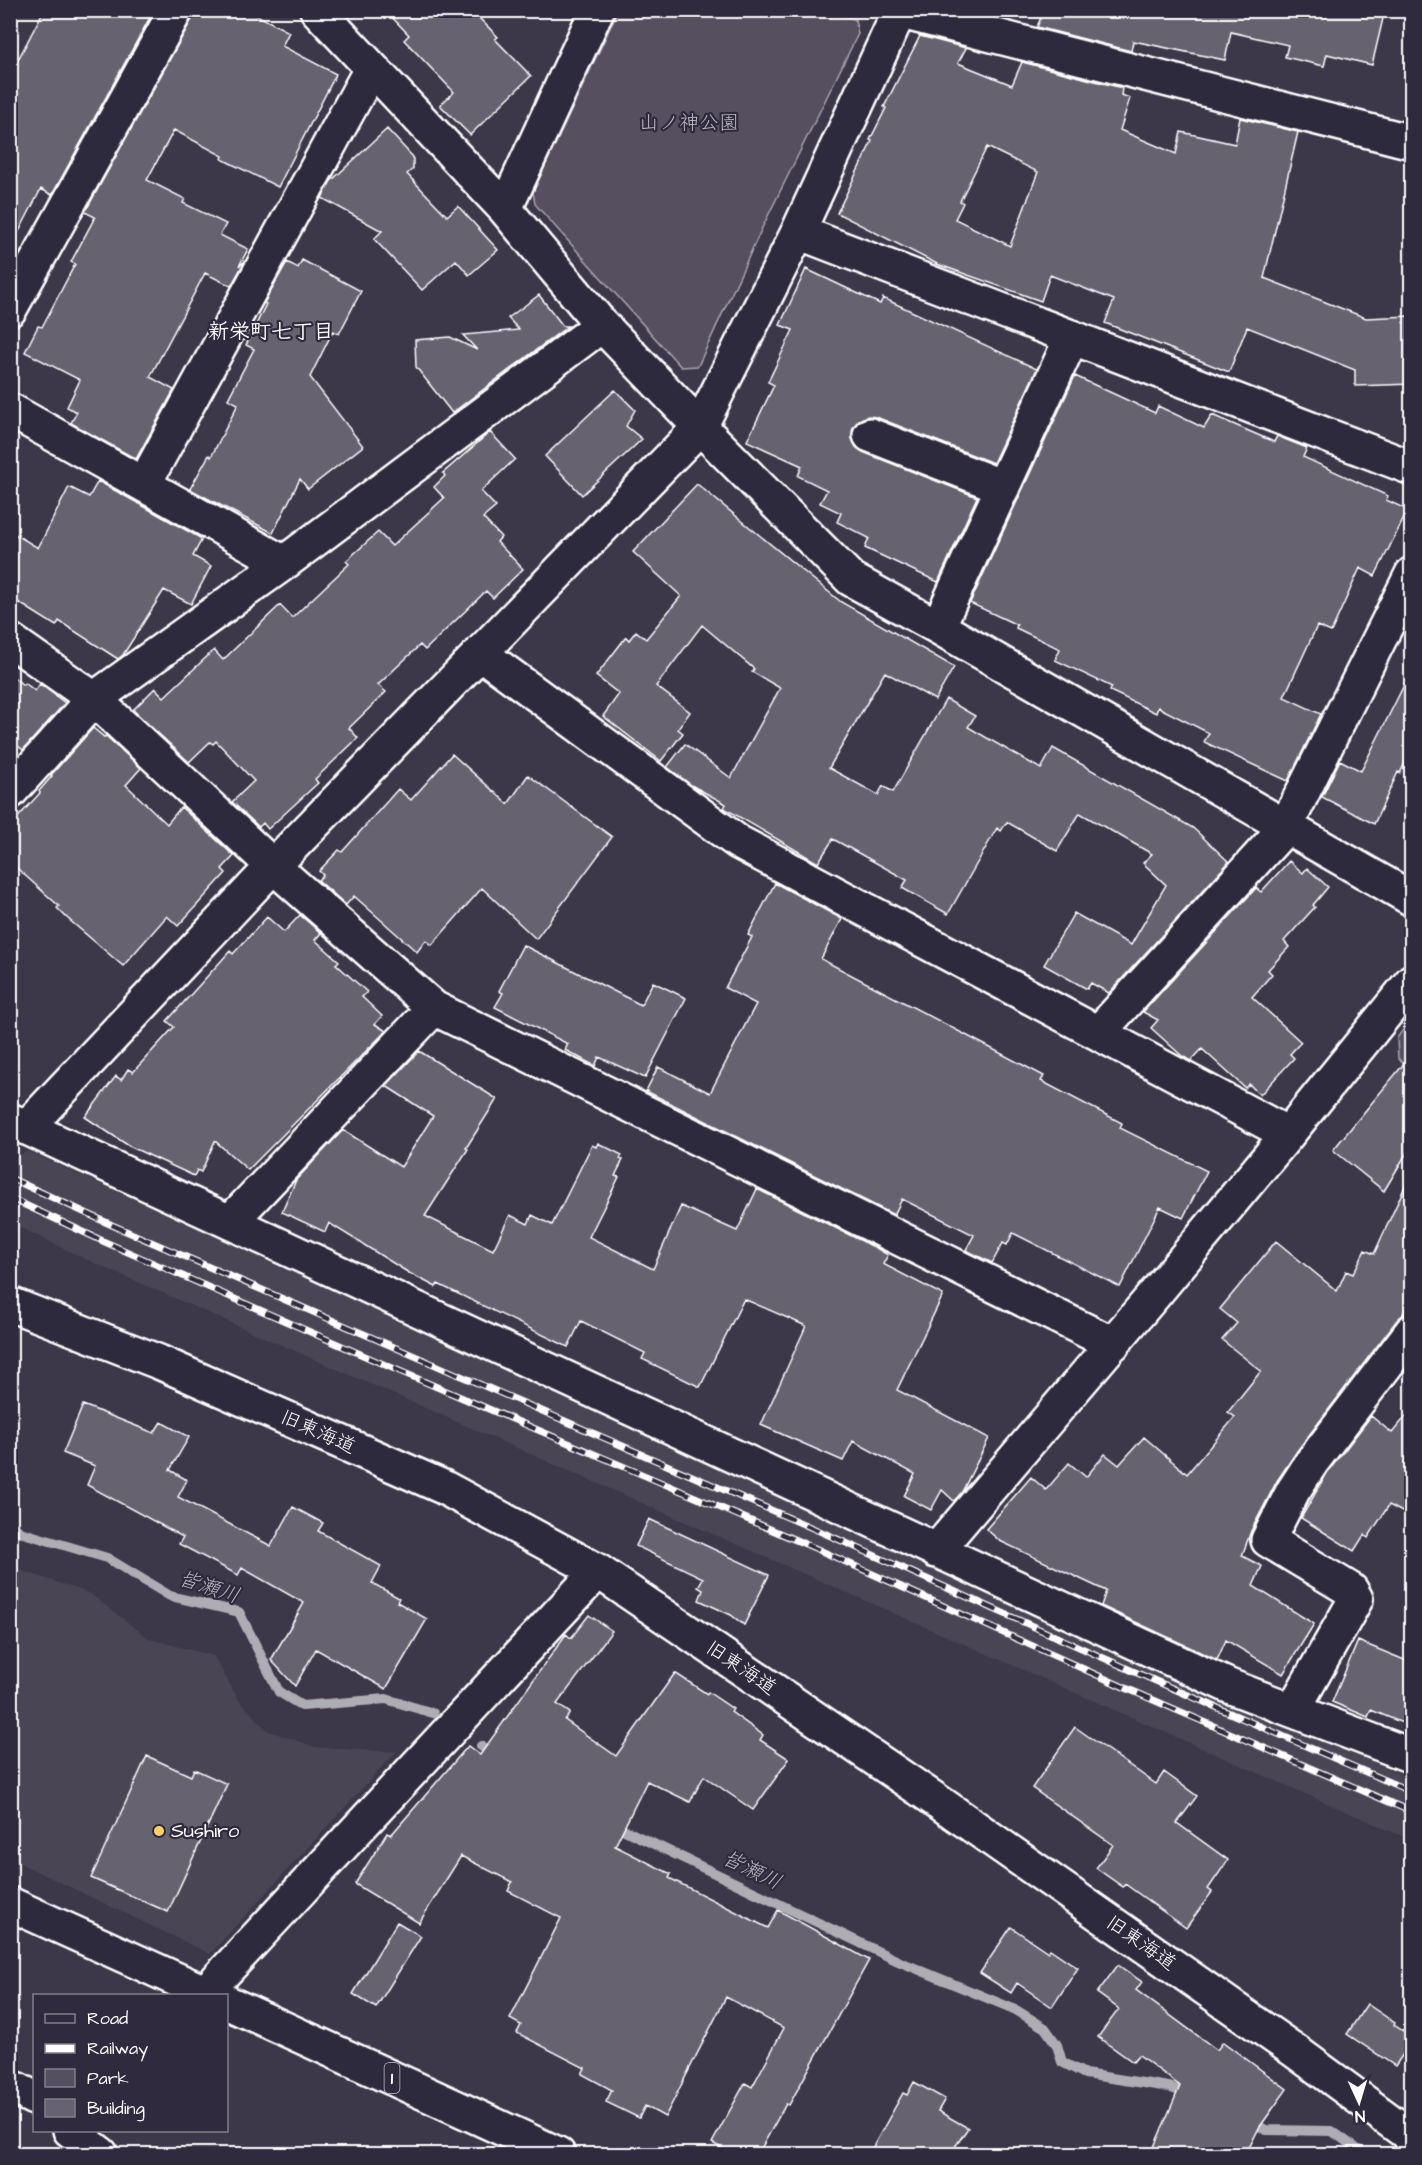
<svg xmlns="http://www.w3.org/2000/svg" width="1422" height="2165" viewBox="0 0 1422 2165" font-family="'Architects Daughter','Klee One',sans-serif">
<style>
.built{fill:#494455}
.green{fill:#555060;stroke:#aaa8b0;stroke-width:1.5}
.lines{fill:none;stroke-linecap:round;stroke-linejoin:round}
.stream{stroke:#afadb4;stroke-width:10}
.building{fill:#666270;stroke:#fff;stroke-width:1.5;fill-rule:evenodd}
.minor-casing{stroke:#fff;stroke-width:38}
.highway-casing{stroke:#fff;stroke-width:38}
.minor{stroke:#2f2a3d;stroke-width:33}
.highway{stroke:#2f2a3d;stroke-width:33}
.rail-casing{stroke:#fff;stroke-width:7}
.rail{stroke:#2f2a3d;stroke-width:4.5;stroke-dasharray:14;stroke-linecap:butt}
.poi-dot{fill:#ffd166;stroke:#2f2a3d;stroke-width:2}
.labels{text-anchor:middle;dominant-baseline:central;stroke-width:4.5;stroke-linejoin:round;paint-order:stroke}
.shield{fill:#2f2a3d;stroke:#c1bfc5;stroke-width:1.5}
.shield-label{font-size:18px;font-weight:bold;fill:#fff}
.park-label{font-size:20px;fill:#bbb9bf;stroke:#2f2a3d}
.street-label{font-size:20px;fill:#fff;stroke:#2f2a3d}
.poi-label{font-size:20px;fill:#fff;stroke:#2f2a3d;text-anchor:start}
.neighbourhood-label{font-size:21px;font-weight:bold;fill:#fff;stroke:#2f2a3d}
.water-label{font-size:21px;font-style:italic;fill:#b5b4ba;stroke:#2f2a3d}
</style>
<rect width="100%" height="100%" fill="#3c3749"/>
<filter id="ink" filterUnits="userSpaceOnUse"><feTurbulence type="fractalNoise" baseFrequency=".0167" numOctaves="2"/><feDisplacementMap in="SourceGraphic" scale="12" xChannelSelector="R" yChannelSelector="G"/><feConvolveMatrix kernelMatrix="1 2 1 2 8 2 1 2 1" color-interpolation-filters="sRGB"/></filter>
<g filter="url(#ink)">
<path class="built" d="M 28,1151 L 1213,1692 L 1411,1779 L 1411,1840 L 85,1259 L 11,1223 L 10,1154 L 18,1157 L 21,1154 Z
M 14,1568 L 89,1593 L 150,1639 L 214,1656 L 238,1699 L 267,1730 L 315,1747 L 396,1752 L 210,1954 L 11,1859 L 10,1574 Z"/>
<path class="green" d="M 823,10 L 855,19 L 858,34 L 763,226 L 698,366 L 681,367 L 535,204 L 533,192 L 618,11 Z
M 1411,1019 L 1411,1073 L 1398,1058 L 1397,1038 Z"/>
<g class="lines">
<path class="stream" d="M 10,1523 L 20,1532 L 107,1558 L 170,1596 L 239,1612 L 279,1692 L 302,1706 L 386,1699 L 433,1713
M 481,1746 L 496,1757
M 610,1823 L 898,1961 L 1016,2010 L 1045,2028 L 1057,2045 L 1062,2062 L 1085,2074 L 1169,2087 L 1190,2095
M 1248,2120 L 1266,2130 L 1332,2131 L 1364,2154"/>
</g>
<path class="building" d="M 44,10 L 154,10 L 52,195 L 41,189 L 10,249 L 10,75 Z
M 195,10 L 247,10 L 289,32 L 282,46 L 336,74 L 278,187 L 222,159 L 223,156 L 174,130 L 147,180 L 185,199 L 183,203 L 226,224 L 220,235 L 248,249 L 239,266 L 245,261 L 231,286 L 205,273 L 150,377 L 174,390 L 136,459 L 71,423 L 77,412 L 67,407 L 80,380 L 25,352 L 38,326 L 42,327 L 75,264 L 71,262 L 95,217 L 85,212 L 192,19 Z
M 385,10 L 471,10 L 498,37 L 495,39 L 531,76 L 470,135 L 440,105 L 454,92 L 404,40 L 409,35 Z
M 1044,10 L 1385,10 L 1372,65 L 1327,54 L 1324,66 L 1285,57 L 1288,45 L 1231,32 L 1225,60 L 1133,41 L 1131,51 L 1037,27 Z
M 920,36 L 966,48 L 958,63 L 1012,85 L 1022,62 L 1122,88 L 1121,95 L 1130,98 L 1120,130 L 1176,154 L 1181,132 L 1235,144 L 1240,118 L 1298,132 L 1264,278 L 1366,318 L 1410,316 L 1412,384 L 1355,386 L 1355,370 L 1247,327 L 1229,372 L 1105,323 L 1114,300 L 1050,275 L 1041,301 L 937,264 L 837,213 L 872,141 L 870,140 L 886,108 L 884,107 ZM 987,147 L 1038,172 L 1010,246 L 955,219 L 963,203 L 960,201 Z
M 387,129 L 413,157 L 413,169 L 407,174 L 447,216 L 458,206 L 498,250 L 469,275 L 456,260 L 422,290 L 374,239 L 382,231 L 322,198 L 331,181 Z
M 302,260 L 361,291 L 339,334 L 333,331 L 310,377 L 363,446 L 308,489 L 300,479 L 273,533 L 190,489 L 209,455 L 211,457 L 238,404 L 228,399 L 254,349 L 246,345 L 266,304 L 264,303 L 287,262 L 298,268 Z
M 806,269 L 880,304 L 883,298 L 1037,369 L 993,463 L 876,417 L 868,416 L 859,420 L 853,428 L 852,438 L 856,447 L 863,452 L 977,497 L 938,582 L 865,548 L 869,538 L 837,522 L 841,513 L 820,503 L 827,490 L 798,476 L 802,466 L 747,441 L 774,385 L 768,382 L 793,330 L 780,325 Z
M 539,295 L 563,326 L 568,326 L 452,413 L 416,367 L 415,340 L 450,337 L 477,350 L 463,335 L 519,330 L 508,318 Z
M 1075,376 L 1155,413 L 1158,406 L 1204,428 L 1212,415 L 1274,442 L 1277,436 L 1307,448 L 1303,457 L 1388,496 L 1386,500 L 1408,510 L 1375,576 L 1360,568 L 1331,632 L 1317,626 L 1284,697 L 1321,714 L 1288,781 L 1204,742 L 1209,733 L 1158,707 L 1156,713 L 1110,691 L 1112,687 L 1055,660 L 1060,649 L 1016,628 L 1017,625 L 970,603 Z
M 615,390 L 635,410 L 626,426 L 642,439 L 582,495 L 545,456 Z
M 490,432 L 515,459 L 481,491 L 496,507 L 483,518 L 501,537 L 497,542 L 523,569 L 493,598 L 486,591 L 425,650 L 420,645 L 378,685 L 386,692 L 349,728 L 358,738 L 315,779 L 318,783 L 268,829 L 263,823 L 259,827 L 232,802 L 254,781 L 216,741 L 213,744 L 210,742 L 189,762 L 133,710 L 155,688 L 164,697 L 214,650 L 223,660 L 280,605 L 292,618 L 349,564 L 346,561 L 378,532 L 392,546 L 444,498 L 434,487 L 445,476 L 443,473 Z
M 98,481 L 202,539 L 193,556 L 211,566 L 191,604 L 164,590 L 123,655 L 118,659 L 59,621 L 56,626 L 10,597 L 10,531 L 38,548 L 69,487 L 89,497 Z
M 697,484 L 841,602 L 954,667 L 935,700 L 885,672 L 829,768 L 878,795 L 883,786 L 893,792 L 946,699 L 975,716 L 968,727 L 1041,769 L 1053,748 L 1193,828 L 1229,862 L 1109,993 L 1091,983 L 1087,989 L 1044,965 L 1074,913 L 1131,945 L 1166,885 L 1143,863 L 1152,854 L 1080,813 L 1057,851 L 1007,822 L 1001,831 L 997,828 L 948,914 L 902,888 L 907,880 L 833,839 L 818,863 L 724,808 L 726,804 L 691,785 L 667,767 L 685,744 L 731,778 L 780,688 L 752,672 L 754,669 L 702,625 L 656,686 L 690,712 L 678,729 L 683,733 L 661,761 L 603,716 L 619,694 L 596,676 L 626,637 L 629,640 L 636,631 L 646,639 L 681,596 L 633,552 Z
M 1412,669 L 1412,749 L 1400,773 L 1398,772 L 1374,824 L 1322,797 L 1340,760 L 1361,771 Z
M 10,674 L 23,685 L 25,683 L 35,691 L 40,684 L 65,703 L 23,750 L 10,739 Z
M 93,728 L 104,737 L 106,736 L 141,768 L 126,785 L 167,824 L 181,807 L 234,856 L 222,869 L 226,873 L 178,926 L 167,916 L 123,966 L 67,918 L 57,908 L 59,906 L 10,862 L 10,826 L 40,793 L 39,791 L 52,776 L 51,775 Z
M 452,754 L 508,804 L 528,775 L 612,837 L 536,939 L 482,888 L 432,945 L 426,940 L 417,952 L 354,896 L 346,905 L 318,880 L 323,875 L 319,871 L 339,850 L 342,852 L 398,789 L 411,800 Z
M 1289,861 L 1303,873 L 1307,868 L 1328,887 L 1313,905 L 1315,907 L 1284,941 L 1289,947 L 1268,970 L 1272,974 L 1252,997 L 1301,1042 L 1290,1054 L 1294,1058 L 1260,1095 L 1249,1084 L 1245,1088 L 1202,1049 L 1191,1061 L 1182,1056 L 1151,1028 L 1158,1020 L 1143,1012 L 1256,888 L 1261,892 Z
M 775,883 L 842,919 L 821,959 L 1044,1076 L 1041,1081 L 1122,1123 L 1120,1128 L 1207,1171 L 1183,1218 L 1160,1207 L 1120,1287 L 1013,1233 L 1007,1245 L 1003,1243 L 992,1263 L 966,1250 L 974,1235 L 902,1199 L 894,1215 L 646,1091 L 658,1067 L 710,1093 L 756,1004 L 725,988 L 752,937 L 748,935 Z
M 300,915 L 321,933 L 315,940 L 339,961 L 336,964 L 367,992 L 362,997 L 382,1016 L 375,1024 L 386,1031 L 248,1170 L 215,1141 L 201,1172 L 197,1170 L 194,1176 L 129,1146 L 85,1117 L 116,1076 L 121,1080 L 128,1069 L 133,1072 L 174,1027 L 167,1021 L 230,951 L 233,954 L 267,917 L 284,932 Z
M 523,945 L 641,1005 L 653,982 L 686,998 L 645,1078 L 599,1057 L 595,1066 L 565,1050 L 568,1044 L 495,1007 L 503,993 L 499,991 Z
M 419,1051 L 497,1099 L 466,1148 L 468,1149 L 425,1216 L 493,1250 L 510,1215 L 528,1224 L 532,1215 L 552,1225 L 592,1145 L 596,1147 L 598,1143 L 622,1155 L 620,1159 L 623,1160 L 615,1176 L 619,1177 L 589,1237 L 653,1269 L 681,1206 L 737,1231 L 757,1189 L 876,1248 L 888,1255 L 883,1264 L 943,1295 L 897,1390 L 989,1438 L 962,1492 L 954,1501 L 942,1490 L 931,1510 L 904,1496 L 915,1474 L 853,1441 L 843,1461 L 761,1425 L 806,1326 L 744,1299 L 700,1387 L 642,1359 L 645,1353 L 581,1321 L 568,1347 L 438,1284 L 436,1287 L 409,1273 L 329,1223 L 325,1232 L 282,1212 L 296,1180 L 343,1130 L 401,1167 L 433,1116 L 386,1086 Z
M 1412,1054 L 1412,1144 L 1384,1191 L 1333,1150 Z
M 1412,1171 L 1412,1296 L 1402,1316 L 1397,1320 L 1297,1451 L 1277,1481 L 1251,1531 L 1242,1556 L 1262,1566 L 1253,1586 L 1314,1624 L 1283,1674 L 1226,1640 L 1217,1660 L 1101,1606 L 1106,1591 L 1000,1541 L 986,1529 L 1031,1477 L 1046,1490 L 1069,1463 L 1086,1477 L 1105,1454 L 1119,1465 L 1144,1437 L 1187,1474 L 1235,1417 L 1228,1412 L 1261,1371 L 1222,1340 L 1237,1323 L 1220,1309 L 1276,1241 L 1337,1291 L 1346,1271 L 1353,1274 L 1365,1250 L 1374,1254 Z
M 83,1405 L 154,1433 L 161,1422 L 189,1437 L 170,1470 L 187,1480 L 178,1497 L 271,1546 L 293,1507 L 323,1523 L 318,1531 L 381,1566 L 372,1583 L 399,1598 L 397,1602 L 427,1619 L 386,1689 L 316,1649 L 295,1686 L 271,1660 L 304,1603 L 242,1568 L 238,1575 L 179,1544 L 183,1537 L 87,1485 L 95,1466 L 63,1453 Z
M 1412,1409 L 1412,1517 L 1389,1505 L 1368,1538 L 1364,1535 L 1354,1551 L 1301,1518 L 1327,1473 L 1371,1416 L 1392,1433 Z
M 649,1519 L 769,1575 L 744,1625 L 731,1615 L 699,1600 L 703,1590 L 698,1587 L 703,1578 L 636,1546 Z
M 589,1615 L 612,1631 L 557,1704 L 570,1713 L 565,1720 L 616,1756 L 675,1673 L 707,1694 L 708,1692 L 733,1709 L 731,1712 L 763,1735 L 760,1740 L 789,1759 L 753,1810 L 704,1776 L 690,1802 L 647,1781 L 615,1846 L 671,1874 L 669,1878 L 768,1928 L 778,1910 L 869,1960 L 789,2105 L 786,2104 L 758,2154 L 733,2154 L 712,2143 L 745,2083 L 752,2087 L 784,2028 L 726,1997 L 665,2117 L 645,2106 L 639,2118 L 606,2102 L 612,2090 L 582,2074 L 585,2068 L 517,2033 L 521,2025 L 510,2019 L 561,1918 L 508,1891 L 512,1882 L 461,1856 L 419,1923 L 355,1884 L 387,1833 L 391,1835 L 468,1746 L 480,1755 L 566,1634 L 571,1638 Z
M 1358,1641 L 1412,1663 L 1412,1727 L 1371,1710 L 1368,1717 L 1332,1702 Z
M 1075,1727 L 1156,1784 L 1164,1772 L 1197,1796 L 1177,1823 L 1228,1860 L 1208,1889 L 1212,1892 L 1186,1928 L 1125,1884 L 1123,1887 L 1096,1868 L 1113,1845 L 1032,1788 Z
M 147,1756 L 191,1776 L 194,1769 L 227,1784 L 168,1912 L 91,1878 Z
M 397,1922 L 421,1936 L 376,2008 L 353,1994 Z
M 1011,1927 L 1048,1952 L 1050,1949 L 1078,1968 L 1052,2007 L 1017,1983 L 1011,1993 L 980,1973 Z
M 1118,1965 L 1142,1982 L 1136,1990 L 1217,2050 L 1223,2042 L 1287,2089 L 1259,2128 L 1246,2154 L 1151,2154 L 1180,2086 L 1139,2055 L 1133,2062 L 1098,2037 L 1119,2009 L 1097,1993 Z
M 1367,2004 L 1395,2023 L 1394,2025 L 1412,2037 L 1412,2041 L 1395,2066 L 1347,2034 Z
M 914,2082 L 945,2099 L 938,2111 L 968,2128 L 950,2154 L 869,2154 L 903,2093 L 907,2095 Z"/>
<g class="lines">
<defs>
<path id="minor" d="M 317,10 L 505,209 L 602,325 L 700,427 L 851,579 L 938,627 L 1412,899
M 894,10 L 1412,142
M 505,209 L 597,10
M 798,232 L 1412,468
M 10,309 L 176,10
M 10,410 L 284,563
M 870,435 L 1003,487
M 144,484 L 371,69
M 938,627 L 1072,337
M 10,640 L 94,699 L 273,866 L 434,1008 L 1113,1344
M 480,653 L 738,842 L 1288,1134
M 10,792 L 94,699 L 284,563 L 602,325
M 1098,1033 L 1285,828 L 1412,574
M 10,1120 L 1229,1686 L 1412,1756
M 26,1128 L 273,866 L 700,427 L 798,232 L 900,10
M 230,1222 L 434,1008
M 10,1304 L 159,1362 L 443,1487 L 598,1571 L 943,1805 L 1295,2051 L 1412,2137
M 936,1551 L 1154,1295 L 1288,1134 L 1412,981
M 1293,1710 L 1356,1599 L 1351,1590 L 1268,1540 L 1293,1491 L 1312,1462 L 1412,1331
M 202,1996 L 598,1571
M 10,2086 L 34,2098
M 70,2130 L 101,2154"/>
<path id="highway" d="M 10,1904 L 213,1996
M 226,2002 L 558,2154"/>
</defs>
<use href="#minor" class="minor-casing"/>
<use href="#highway" class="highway-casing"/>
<use href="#minor" class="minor"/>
<use href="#highway" class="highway"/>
<defs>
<path id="rail" d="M 10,1178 L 112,1225 L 824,1533 L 1135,1672 L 1412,1792
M 10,1198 L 105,1242 L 390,1367 L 817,1549 L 1128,1689 L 1412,1812"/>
</defs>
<use href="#rail" class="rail-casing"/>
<use href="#rail" class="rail"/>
</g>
</g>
<circle class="poi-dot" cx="159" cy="1831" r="6"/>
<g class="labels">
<rect class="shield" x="384.5" y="2063" width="15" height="30" rx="4.5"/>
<g class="shield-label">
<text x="392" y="2078">1</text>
</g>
<g class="park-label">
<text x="689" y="123">山ノ神公園</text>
</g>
<g class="street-label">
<text transform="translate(318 1432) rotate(24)">旧東海道</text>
<text transform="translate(741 1668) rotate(34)">旧東海道</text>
<text transform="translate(1141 1943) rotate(35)">旧東海道</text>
</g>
<g class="poi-label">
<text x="171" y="1831">Sushiro</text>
</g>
<g class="neighbourhood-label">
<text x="271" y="331">新栄町七丁目</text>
</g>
<g class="water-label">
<text transform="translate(209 1587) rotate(18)">皆瀬川</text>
<text transform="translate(752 1870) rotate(26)">皆瀬川</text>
</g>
</g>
<rect width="1422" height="2165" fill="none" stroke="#2f2a3d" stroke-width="36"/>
<rect x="18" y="18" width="1386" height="2129" fill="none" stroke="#fff" stroke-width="2" filter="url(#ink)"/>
<rect x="33" y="1994" width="195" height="138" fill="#2f2a3d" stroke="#827f8b" stroke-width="1.5"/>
<rect x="45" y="2014" width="30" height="9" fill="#2f2a3d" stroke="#827f8b" stroke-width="1.5"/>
<text x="87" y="2024" font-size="18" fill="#ffffff">Road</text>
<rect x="45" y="2044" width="30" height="9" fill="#ffffff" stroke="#827f8b" stroke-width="1.5"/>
<text x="87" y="2054" font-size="18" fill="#ffffff">Railway</text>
<rect x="45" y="2069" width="30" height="18" fill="#555060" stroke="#827f8b" stroke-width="1.5"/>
<text x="87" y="2084" font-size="18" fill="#ffffff">Park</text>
<rect x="45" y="2099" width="30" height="18" fill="#666270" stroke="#827f8b" stroke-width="1.5"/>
<text x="87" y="2114" font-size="18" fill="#ffffff">Building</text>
<g transform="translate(1359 2102) rotate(176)" stroke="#2f2a3d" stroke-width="4.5" paint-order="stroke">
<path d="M0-4.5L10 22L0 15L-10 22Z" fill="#ffffff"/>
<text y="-9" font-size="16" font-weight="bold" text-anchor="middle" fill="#ffffff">N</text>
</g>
</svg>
